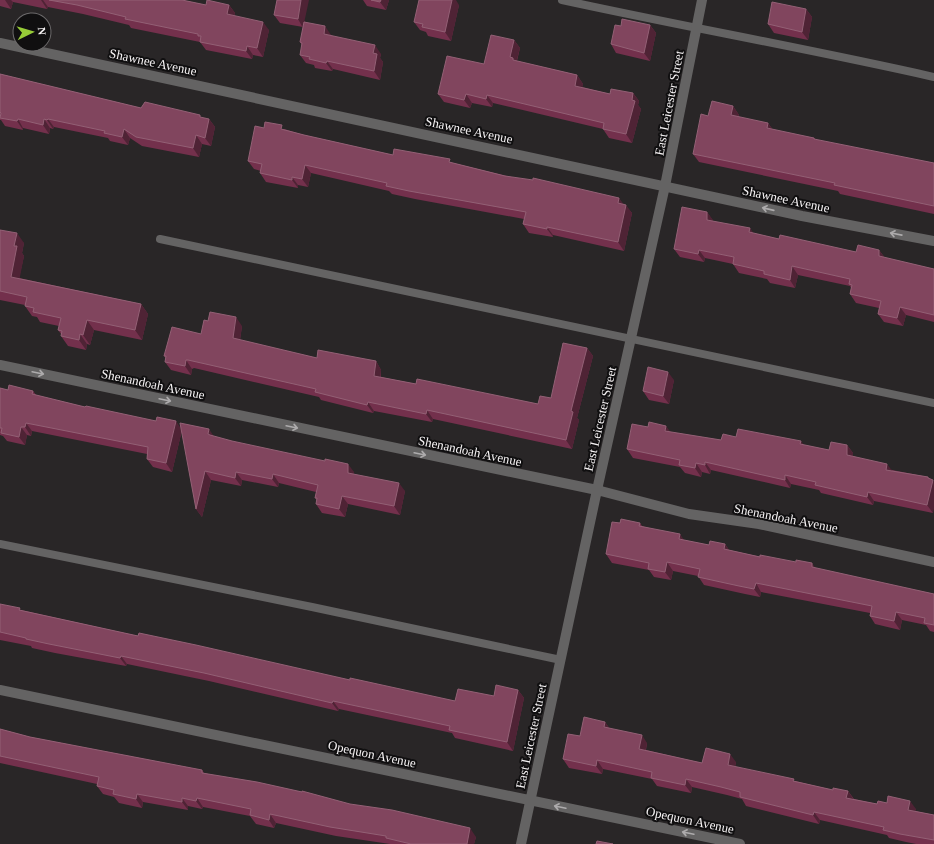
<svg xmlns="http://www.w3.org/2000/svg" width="934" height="844" viewBox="0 0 934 844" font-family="'Times New Roman',serif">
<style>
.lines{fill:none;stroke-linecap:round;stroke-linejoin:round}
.service{stroke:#646363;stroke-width:8}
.minor{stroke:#646363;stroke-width:10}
.wall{fill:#73304c}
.shaded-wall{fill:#4f2335}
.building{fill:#81455e;stroke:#936075}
.oneway{stroke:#adabac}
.labels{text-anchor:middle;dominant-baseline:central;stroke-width:4;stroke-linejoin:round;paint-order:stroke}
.street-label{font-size:13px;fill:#f6f3f4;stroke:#100f10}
</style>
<rect width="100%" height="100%" fill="#292627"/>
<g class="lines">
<path class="service" d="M 562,0 C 686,27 810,49 934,77
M 160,239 L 934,403
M 0,544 L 312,607 L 561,660"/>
<path class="minor" d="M 0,43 L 802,216 L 934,241
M 0,365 L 597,490 L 689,514 L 759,524 L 934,562
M 0,690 L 740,844
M 521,844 L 597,490 L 665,186 L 702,0"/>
</g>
<path class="wall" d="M 0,0 L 182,0 L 206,5 L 229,5 L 235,13 L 234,16 L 269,30 L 263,57 L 253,55 L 252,59 L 206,50 L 200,42 L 131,28 L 129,25 L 83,14 L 48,7 L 47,9 L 13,2 L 11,9 L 0,6 Z
M 277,0 L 305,22 L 331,35 L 331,36 L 381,54 L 380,58 L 383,62 L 380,80 L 333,69 L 332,71 L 315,68 L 314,65 L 306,63 L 300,55 L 302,45 L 300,42 L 303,27 L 280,23 L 274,15 Z
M 363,0 L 389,0 L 386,10 L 367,6 Z
M 459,5 L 451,41 L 428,36 L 426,32 L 420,30 L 414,22 Z
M 806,9 L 812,17 L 808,40 L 774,33 L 768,24 Z
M 650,25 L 656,33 L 650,61 L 616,53 L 611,44 L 621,26 Z
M 514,40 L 520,48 L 517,61 L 577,75 L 583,84 L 582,87 L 610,94 L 633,93 L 639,101 L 638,105 L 641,109 L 632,143 L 609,138 L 603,129 L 493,103 L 492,107 L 472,103 L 470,108 L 444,102 L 438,94 L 484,64 Z
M 0,74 L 141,108 L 209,119 L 215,127 L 211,146 L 202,144 L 199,157 L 142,146 L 130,138 L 128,145 L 110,141 L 108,138 L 54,127 L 53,129 L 50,128 L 49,134 L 23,128 L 23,130 L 5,126 L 1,120 L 0,120 Z
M 733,106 L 739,115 L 739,117 L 768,123 L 773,130 L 814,138 L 816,140 L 934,163 L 934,214 L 840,194 L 838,191 L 699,162 L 693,154 L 708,116 Z
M 284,129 L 304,135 L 393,155 L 453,163 L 624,204 L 632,213 L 624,251 L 553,235 L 553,237 L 529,233 L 523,224 L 524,219 L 415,199 L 392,194 L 389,191 L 311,173 L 308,187 L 298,185 L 298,188 L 266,182 L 260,173 L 261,171 L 254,169 L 248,161 Z
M 707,212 L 713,221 L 753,233 L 779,239 L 856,252 L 879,250 L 885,258 L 934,269 L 934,322 L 906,315 L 903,326 L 884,322 L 878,314 L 879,308 L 856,303 L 850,294 L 851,288 L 850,286 L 798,275 L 795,288 L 770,283 L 767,279 L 739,273 L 733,264 L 705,258 L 704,262 L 680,257 L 674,249 Z
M 0,230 L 24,243 L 22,253 L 24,256 L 19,278 L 141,304 L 148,314 L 142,340 L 94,330 L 90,345 L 87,344 L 86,350 L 68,346 L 61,336 L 61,334 L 58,330 L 59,326 L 40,322 L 37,317 L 32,316 L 25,306 L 25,305 L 0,300 Z
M 242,326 L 240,340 L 317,358 L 376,361 L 381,370 L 381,377 L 416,384 L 538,404 L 551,398 L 587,348 L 593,356 L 577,418 L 579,420 L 572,449 L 433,419 L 432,422 L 374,411 L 373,413 L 321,400 L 319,397 L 194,368 L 192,369 L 191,375 L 171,370 L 165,362 L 166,358 L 164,356 L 201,334 Z
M 674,380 L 669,404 L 649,400 L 643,391 Z
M 0,388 L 8,390 L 33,391 L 36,395 L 85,407 L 214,437 L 354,472 L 354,474 L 405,491 L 400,515 L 348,504 L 345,517 L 322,513 L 316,504 L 317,500 L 315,498 L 316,492 L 279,483 L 278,487 L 242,480 L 241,486 L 211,480 L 202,517 L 196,509 L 182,430 L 172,472 L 153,467 L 147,459 L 147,454 L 32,431 L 31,436 L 27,435 L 25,445 L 7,441 L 3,436 L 0,435 Z
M 648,427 L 670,432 L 721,440 L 736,437 L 804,445 L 829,450 L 847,445 L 853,453 L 853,456 L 892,470 L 928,477 L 929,479 L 933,513 L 874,501 L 873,505 L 821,493 L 819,490 L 791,484 L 790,488 L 711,470 L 710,474 L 702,472 L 701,477 L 685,473 L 680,467 L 633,458 L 627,449 Z
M 620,523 L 640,523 L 642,526 L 684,540 L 709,545 L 725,544 L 729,550 L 934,594 L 934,632 L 930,631 L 926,625 L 902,620 L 900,630 L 875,624 L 870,616 L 870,613 L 761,592 L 760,597 L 745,594 L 704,585 L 698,576 L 673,571 L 671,580 L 654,577 L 649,570 L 612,563 L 606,554 Z
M 0,604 L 21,610 L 138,636 L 350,680 L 455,701 L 494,696 L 518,690 L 524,698 L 513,751 L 455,738 L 452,733 L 386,719 L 339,709 L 338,711 L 209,681 L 127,664 L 126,666 L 55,653 L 32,648 L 31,646 L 0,640 Z
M 605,722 L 609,728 L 647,743 L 646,750 L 702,763 L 736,762 L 735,767 L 833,790 L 848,791 L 854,799 L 877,804 L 916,809 L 915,811 L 934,815 L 934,844 L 916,844 L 906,842 L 889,838 L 887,835 L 820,820 L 819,824 L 746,806 L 742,799 L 727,795 L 692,787 L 691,793 L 657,786 L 652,779 L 603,769 L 602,774 L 569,768 L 563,759 L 580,736 Z
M 0,729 L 30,737 L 202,770 L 204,773 L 476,837 L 474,844 L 390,844 L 336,836 L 276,823 L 274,828 L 256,824 L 250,816 L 203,807 L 202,809 L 188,806 L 188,810 L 143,802 L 142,808 L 119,803 L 114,797 L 103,794 L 97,786 L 97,784 L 0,763 Z"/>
<path class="shaded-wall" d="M 5,0 L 11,0 L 13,2 L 11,9 Z
M 41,0 L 43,0 L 48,7 L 47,9 Z
M 301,0 L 309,0 L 303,28 L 298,19 Z
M 381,0 L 389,0 L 386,10 L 380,2 Z
M 452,0 L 456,0 L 459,5 L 451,41 L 445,32 Z
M 229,5 L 235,13 L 232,22 L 227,14 Z
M 806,9 L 812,17 L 808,40 L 802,32 Z
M 263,22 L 269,30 L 263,57 L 257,48 Z
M 650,25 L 656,33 L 650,61 L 644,53 Z
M 325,26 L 331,35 L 330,42 L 324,34 Z
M 514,40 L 520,48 L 516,63 L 510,57 Z
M 375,45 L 381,54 L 380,58 L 383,62 L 380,80 L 374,71 L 373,53 Z
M 247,46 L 253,55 L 252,59 L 246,51 Z
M 327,61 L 333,69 L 332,71 L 326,63 Z
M 577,75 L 583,84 L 581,94 L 575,86 Z
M 633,93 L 639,101 L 638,105 L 641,109 L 632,143 L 626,134 Z
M 466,94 L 472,103 L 470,108 L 464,100 Z
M 487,95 L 493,103 L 492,107 L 486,99 Z
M 733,106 L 739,115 L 737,124 L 731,115 Z
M 18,119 L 23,128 L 23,130 L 17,121 Z
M 44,119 L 50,128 L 49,134 L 43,125 Z
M 48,119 L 54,127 L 53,129 L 47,120 Z
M 209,119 L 215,127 L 211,146 L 205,138 Z
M 768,123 L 774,131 L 767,128 Z
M 124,129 L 130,138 L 128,145 L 122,137 Z
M 196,135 L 202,144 L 199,157 L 193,148 Z
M 305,165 L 311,173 L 308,187 L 302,179 Z
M 292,177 L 298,185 L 298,188 L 292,180 Z
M 619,198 L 625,206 L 618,203 Z
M 626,205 L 632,213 L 624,251 L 618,242 Z
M 707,212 L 713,220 L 713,228 L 707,220 Z
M 547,227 L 553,235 L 553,237 L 547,229 Z
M 750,228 L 756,237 L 749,232 Z
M 17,233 L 24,243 L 22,253 L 24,256 L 18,287 L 11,277 L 14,246 Z
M 699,250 L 705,258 L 704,262 L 698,254 Z
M 879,250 L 885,258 L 879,256 Z
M 792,266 L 798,275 L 795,288 L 790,280 Z
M 141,304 L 148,314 L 142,340 L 135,330 Z
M 900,307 L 906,315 L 903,326 L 897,318 Z
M 236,317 L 242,326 L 239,347 L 233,338 Z
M 87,320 L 94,330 L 90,345 L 83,335 Z
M 80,334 L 87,344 L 86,350 L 79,340 Z
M 587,348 L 593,356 L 577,418 L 579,420 L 572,449 L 566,440 L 571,411 Z
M 186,360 L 192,369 L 191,375 L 185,366 Z
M 376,361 L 381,370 L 380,384 L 374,376 Z
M 668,372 L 674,380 L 669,404 L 663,396 Z
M 368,402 L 374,411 L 373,413 L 367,405 Z
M 427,410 L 433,419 L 432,422 L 426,414 Z
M 176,421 L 182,430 L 172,472 L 166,463 Z
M 26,423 L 32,431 L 31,436 L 25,427 Z
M 666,426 L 672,434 L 665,431 Z
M 21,427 L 27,435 L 25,445 L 19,437 Z
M 209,429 L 215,438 L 214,443 L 208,434 Z
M 801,441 L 807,449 L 800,444 Z
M 847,445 L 853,453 L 853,464 L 847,455 Z
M 705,462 L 711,470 L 710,474 L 705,465 Z
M 696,463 L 702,472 L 701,477 L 695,468 Z
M 348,464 L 354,472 L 354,482 L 348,473 Z
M 887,464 L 893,472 L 886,470 Z
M 205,471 L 211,480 L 202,517 L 196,509 Z
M 236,472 L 242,480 L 241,486 L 235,478 Z
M 273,474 L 279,483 L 278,487 L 272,479 Z
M 785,475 L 791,484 L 790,488 L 785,480 Z
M 928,477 L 932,482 L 933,480 L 934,482 L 934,509 L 933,513 L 927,505 Z
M 399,483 L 405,491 L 400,515 L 394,506 Z
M 868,492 L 874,501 L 873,505 L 867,497 Z
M 342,496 L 348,504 L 345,517 L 339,509 Z
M 680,534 L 686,543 L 679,539 Z
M 725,544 L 731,553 L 724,549 Z
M 667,562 L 673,571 L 671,580 L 665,572 Z
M 812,563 L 818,572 L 812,567 Z
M 756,583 L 761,592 L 760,597 L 754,589 Z
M 896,612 L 902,620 L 900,630 L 894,621 Z
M 121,656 L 127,664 L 126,666 L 120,658 Z
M 518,690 L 524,698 L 513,751 L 507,742 Z
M 333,701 L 339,709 L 338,711 L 332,703 Z
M 605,722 L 611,730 L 604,727 Z
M 642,735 L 647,743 L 644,757 L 639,749 Z
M 730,754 L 736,762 L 734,774 L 728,765 Z
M 597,760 L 603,769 L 602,774 L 596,766 Z
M 686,779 L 692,787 L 691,793 L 685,785 Z
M 848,791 L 854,800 L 846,798 Z
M 137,794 L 143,802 L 142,808 L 136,799 Z
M 182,798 L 188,806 L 188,810 L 182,802 Z
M 197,798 L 203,807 L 202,809 L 196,801 Z
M 910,801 L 916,809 L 914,818 L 908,810 Z
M 814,812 L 820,820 L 819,824 L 813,815 Z
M 270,814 L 276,823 L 274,828 L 269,820 Z
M 470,828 L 476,837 L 474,844 L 467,844 Z"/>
<path class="building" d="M 49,0 L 182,0 L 206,5 L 207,0 L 229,5 L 227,14 L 263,22 L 257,48 L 247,46 L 246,51 L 200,42 L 201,36 L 198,36 L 198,34 L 125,19 L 126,17 L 77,5 Z
M 277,0 L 301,0 L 298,19 L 274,15 Z
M 371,0 L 381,0 L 380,2 Z
M 419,0 L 452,0 L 445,32 L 422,27 L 423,24 L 414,22 Z
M 772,2 L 806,9 L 802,32 L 768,24 Z
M 622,19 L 650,25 L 644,53 L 611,44 L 615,25 L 621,26 Z
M 304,22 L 325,26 L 324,34 L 375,45 L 373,53 L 377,54 L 374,71 L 327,61 L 326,63 L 309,59 L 310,57 L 300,55 L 302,43 L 300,42 Z
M 491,35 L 514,40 L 510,57 L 513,58 L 513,60 L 577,75 L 575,86 L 610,94 L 611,89 L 633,93 L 632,100 L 635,101 L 626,134 L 603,129 L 604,123 L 487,95 L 486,99 L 466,94 L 464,100 L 438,94 L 447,56 L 484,64 Z
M 0,74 L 141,108 L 145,102 L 200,115 L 200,117 L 209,119 L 205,138 L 196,135 L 193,148 L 136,137 L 124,129 L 122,137 L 104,133 L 105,131 L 48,119 L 47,120 L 44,119 L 43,125 L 18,119 L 17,121 L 0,118 L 1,113 L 0,112 Z
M 712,101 L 733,106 L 731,115 L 768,123 L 767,128 L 814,138 L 814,139 L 934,163 L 934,206 L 834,185 L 835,183 L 693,154 L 701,114 L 708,116 Z
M 265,122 L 282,125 L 281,129 L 304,135 L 393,155 L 394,149 L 450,159 L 449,162 L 505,176 L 533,180 L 533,178 L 619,198 L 618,203 L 626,205 L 618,242 L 547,227 L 547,229 L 523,224 L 526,212 L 409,191 L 386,186 L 387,183 L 305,165 L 302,179 L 292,177 L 292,180 L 260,173 L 262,164 L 248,161 L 255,126 L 264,128 Z
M 682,207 L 707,212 L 707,220 L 750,228 L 749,232 L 779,239 L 780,235 L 856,252 L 858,245 L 879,250 L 879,256 L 934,269 L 934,315 L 900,307 L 897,318 L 878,314 L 881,301 L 850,294 L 852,285 L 849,284 L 850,279 L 792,266 L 790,280 L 764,274 L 764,271 L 733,264 L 734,257 L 699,250 L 698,254 L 674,249 Z
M 0,230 L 17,233 L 14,246 L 17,246 L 11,277 L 141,304 L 135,330 L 87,320 L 83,335 L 80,334 L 79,340 L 61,336 L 62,331 L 58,330 L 61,318 L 33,312 L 34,308 L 25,306 L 27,297 L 0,291 Z
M 210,312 L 236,317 L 233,338 L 317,358 L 318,350 L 360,358 L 376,361 L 374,376 L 416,384 L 417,379 L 538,404 L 540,396 L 551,398 L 563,343 L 587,348 L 571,411 L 573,412 L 566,440 L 427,410 L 426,414 L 368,402 L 367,405 L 315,392 L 316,389 L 188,360 L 186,360 L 185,366 L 165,362 L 166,356 L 164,356 L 172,327 L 201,334 L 204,320 L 208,321 Z
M 648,367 L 668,372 L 663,396 L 643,391 Z
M 9,385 L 33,391 L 32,394 L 85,407 L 86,406 L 156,421 L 157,417 L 176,421 L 166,463 L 147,459 L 148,447 L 26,423 L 25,427 L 21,427 L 19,437 L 1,433 L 2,428 L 0,428 L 0,388 L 8,390 Z
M 649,422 L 666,426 L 665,431 L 721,440 L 723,434 L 736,437 L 738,429 L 801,441 L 800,444 L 829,450 L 831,442 L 847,445 L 847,455 L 887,464 L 886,470 L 928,477 L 928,478 L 933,480 L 927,505 L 868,492 L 867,497 L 815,485 L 816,482 L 785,475 L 785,480 L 705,462 L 705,465 L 696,463 L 695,468 L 679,465 L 680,460 L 627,449 L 632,424 L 648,427 Z
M 180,423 L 209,429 L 208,434 L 210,435 L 232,441 L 325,461 L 325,459 L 348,464 L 348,473 L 399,483 L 394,506 L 342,496 L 339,509 L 316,504 L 317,498 L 315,498 L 318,485 L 273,474 L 272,479 L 236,472 L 235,478 L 205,471 L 196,509 Z
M 621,519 L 640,523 L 639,526 L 680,534 L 679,539 L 709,545 L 710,541 L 725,544 L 724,549 L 760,557 L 760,555 L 796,562 L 796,560 L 812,563 L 812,567 L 934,594 L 934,625 L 924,623 L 925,618 L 896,612 L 894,621 L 870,616 L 872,606 L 756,583 L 754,589 L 739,586 L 698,577 L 700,569 L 667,562 L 665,572 L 648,569 L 649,563 L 606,554 L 612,522 L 620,523 Z
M 0,604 L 20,608 L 19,610 L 138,636 L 139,633 L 196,645 L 350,680 L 350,678 L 455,701 L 458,689 L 494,696 L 496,685 L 518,690 L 507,742 L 449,730 L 450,726 L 380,711 L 333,701 L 332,703 L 204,673 L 121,656 L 120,658 L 49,644 L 26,639 L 26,638 L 0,632 Z
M 584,717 L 605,722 L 604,727 L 642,735 L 639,749 L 702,763 L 706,748 L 730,754 L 728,765 L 794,779 L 793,781 L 833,790 L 833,788 L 848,791 L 846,798 L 877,804 L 878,801 L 887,803 L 888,796 L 910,801 L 908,810 L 934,815 L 934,840 L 900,834 L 883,830 L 884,827 L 814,812 L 813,815 L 740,797 L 740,792 L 721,787 L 686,779 L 685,785 L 651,778 L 652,772 L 597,760 L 596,766 L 563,759 L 568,734 L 580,736 Z
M 0,729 L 30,737 L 202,770 L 202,773 L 257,782 L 302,792 L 302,791 L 350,804 L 392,810 L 470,828 L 467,844 L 411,844 L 386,838 L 386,836 L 330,827 L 270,814 L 269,820 L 250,815 L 251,809 L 197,798 L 196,801 L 182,798 L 182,802 L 137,794 L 136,799 L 113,794 L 114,790 L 97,786 L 99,777 L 0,756 Z
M 597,841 L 613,844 L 596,844 Z"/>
<defs><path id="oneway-shaft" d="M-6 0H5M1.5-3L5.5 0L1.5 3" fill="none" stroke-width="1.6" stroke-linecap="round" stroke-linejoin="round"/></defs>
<g class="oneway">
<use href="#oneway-shaft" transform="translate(768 209) rotate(-167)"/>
<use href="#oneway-shaft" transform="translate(896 234) rotate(-169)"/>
<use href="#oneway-shaft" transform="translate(38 373) rotate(12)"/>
<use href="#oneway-shaft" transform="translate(165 400) rotate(12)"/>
<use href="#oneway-shaft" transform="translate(292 427) rotate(12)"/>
<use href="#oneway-shaft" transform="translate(420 454) rotate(12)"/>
<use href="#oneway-shaft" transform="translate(560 807) rotate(-168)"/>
<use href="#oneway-shaft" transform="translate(688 833) rotate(-168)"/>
</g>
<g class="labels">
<g class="street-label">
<text transform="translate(153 62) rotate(12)">Shawnee Avenue</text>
<text transform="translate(669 103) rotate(-79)">East Leicester Street</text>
<text transform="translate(469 130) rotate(12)">Shawnee Avenue</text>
<text transform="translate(786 199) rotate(12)">Shawnee Avenue</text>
<text transform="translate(153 384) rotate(12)">Shenandoah Avenue</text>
<text transform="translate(600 419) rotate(-77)">East Leicester Street</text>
<text transform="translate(470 451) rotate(12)">Shenandoah Avenue</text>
<text transform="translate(786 518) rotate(11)">Shenandoah Avenue</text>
<text transform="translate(531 736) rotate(-78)">East Leicester Street</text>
<text transform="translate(372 754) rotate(12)">Opequon Avenue</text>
<text transform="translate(690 820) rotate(12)">Opequon Avenue</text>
</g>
</g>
<g transform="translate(32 32) rotate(85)"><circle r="19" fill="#100f10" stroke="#6c6a6b"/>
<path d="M0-3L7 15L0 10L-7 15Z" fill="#97cc38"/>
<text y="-6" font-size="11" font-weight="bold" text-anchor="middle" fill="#f6f3f4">N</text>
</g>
</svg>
